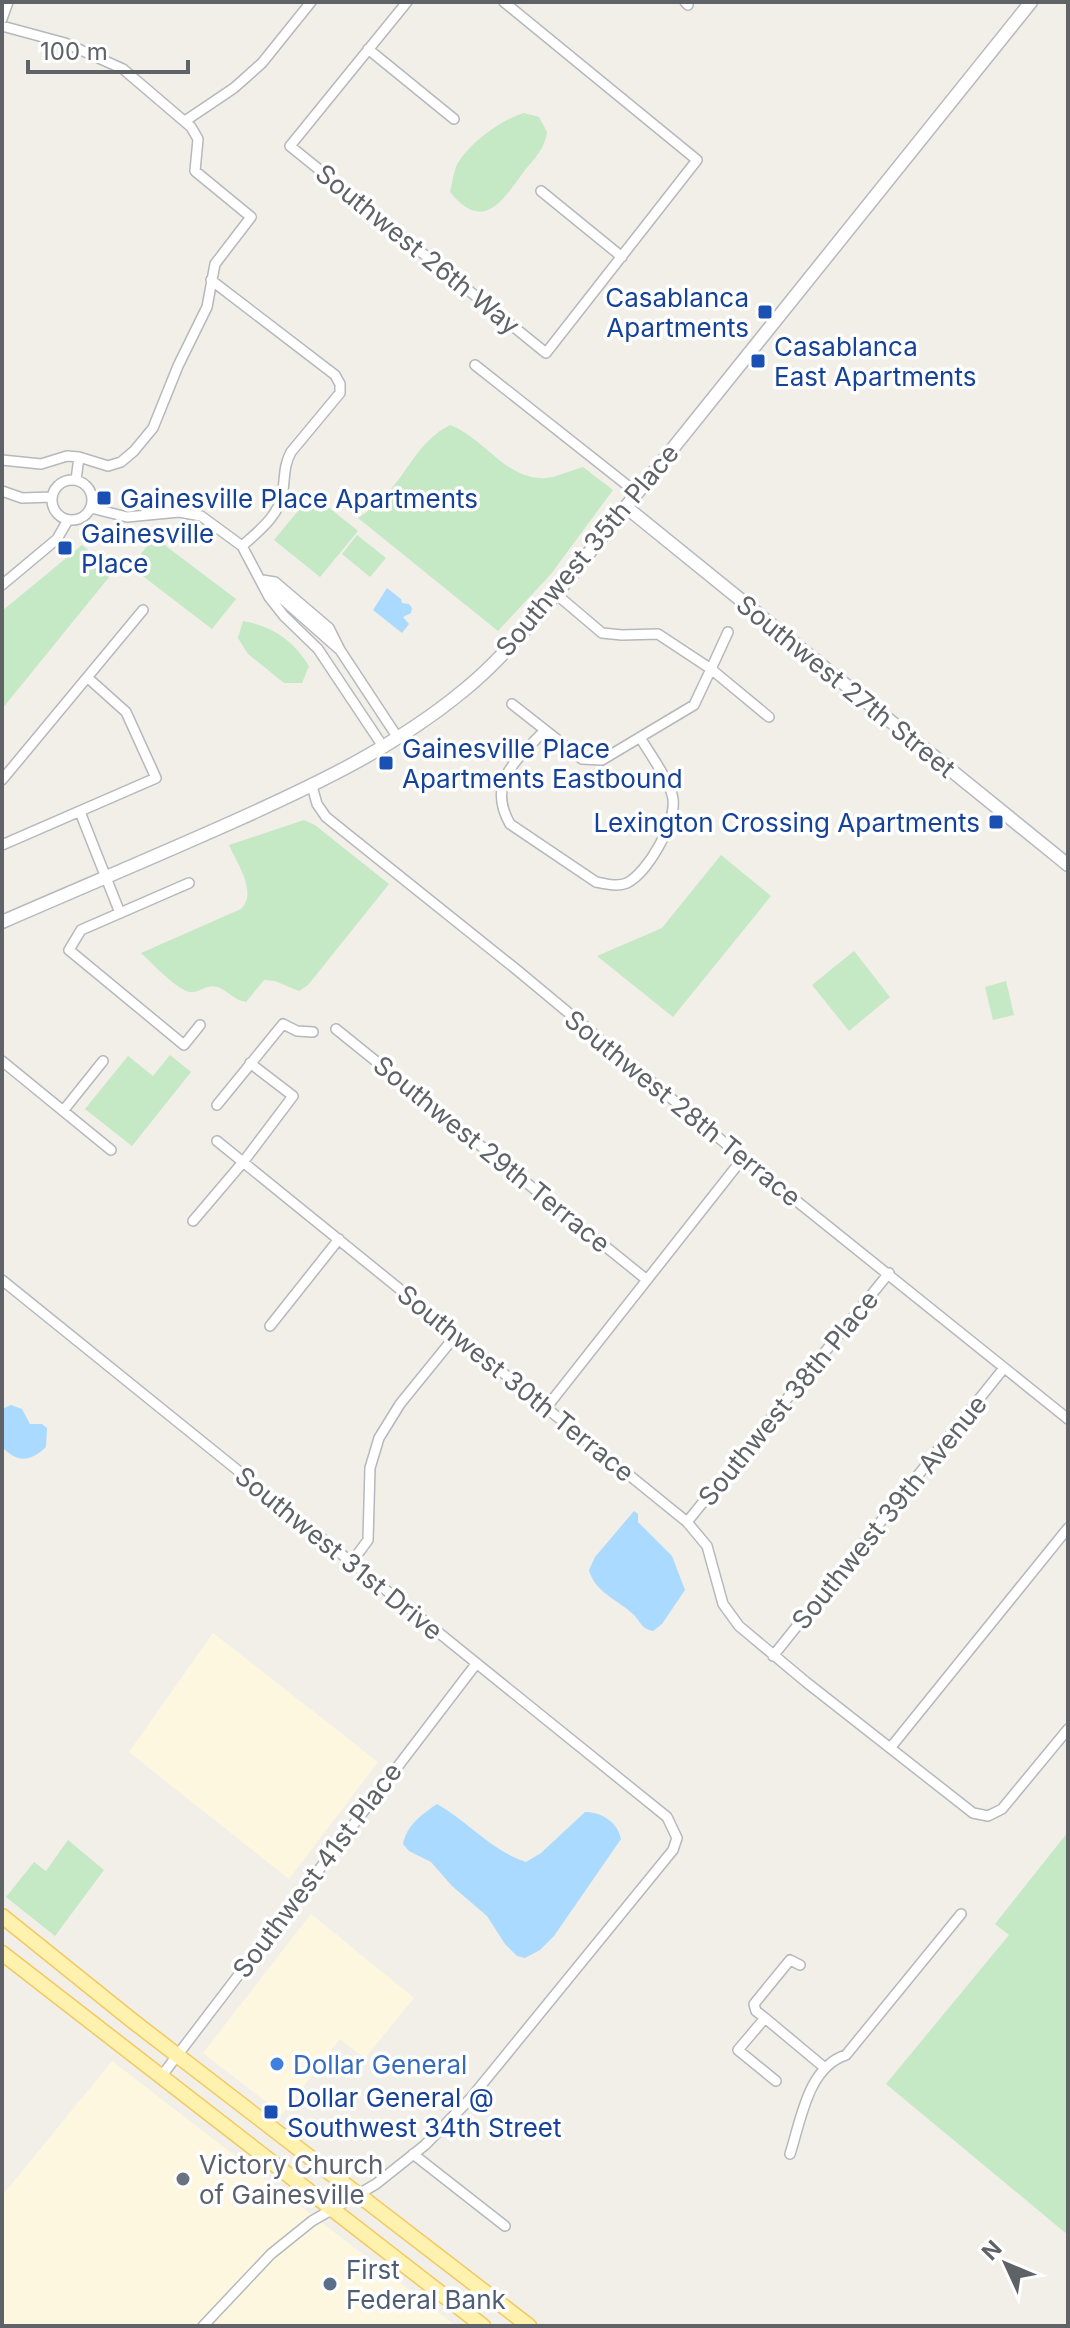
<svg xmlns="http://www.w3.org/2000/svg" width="1070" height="2328" viewBox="0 0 1070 2328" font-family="Inter,sans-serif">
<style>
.commercial{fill:#fef7e0}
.green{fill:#c5e8c5}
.water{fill:#aadaff}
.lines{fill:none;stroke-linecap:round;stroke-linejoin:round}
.street-casing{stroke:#b5b8bc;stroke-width:12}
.secondary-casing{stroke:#b6babf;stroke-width:15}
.primary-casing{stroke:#f2c960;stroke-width:17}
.street{stroke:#fff;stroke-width:9}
.secondary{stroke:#fff;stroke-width:12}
.primary{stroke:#fff2af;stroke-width:14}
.transit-dot{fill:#1a4fb4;stroke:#fff;stroke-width:3}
.shop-dot{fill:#3f7fe0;stroke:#fff;stroke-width:3}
.worship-dot{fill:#6b7280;stroke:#fff;stroke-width:3}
.service-dot{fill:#5c6f8a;stroke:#fff;stroke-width:3}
.labels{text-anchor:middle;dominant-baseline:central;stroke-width:7;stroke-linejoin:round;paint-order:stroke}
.street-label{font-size:26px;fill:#5f6368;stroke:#fff}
.transit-label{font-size:26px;fill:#164399;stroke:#fff;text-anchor:start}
.shop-label{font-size:26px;fill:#366cbe;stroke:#fff;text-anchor:start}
.worship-label{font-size:26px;fill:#5b616d;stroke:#fff;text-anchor:start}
.service-label{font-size:26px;fill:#4e5e75;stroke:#fff;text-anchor:start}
</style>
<rect width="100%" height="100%" fill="#f1efe8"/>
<path class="commercial" d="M 213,1633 L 378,1762 L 289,1879 L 129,1752 Z
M 311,1914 L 414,1998 L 365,2058 L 340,2039 L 282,2114 L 203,2053 Z
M 112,2061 L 282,2192 L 456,2326 L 2,2326 L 2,2196 Z"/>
<path class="green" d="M 524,113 L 539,117 L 547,132 C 545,148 535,158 525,170 C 503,200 484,234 450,192 C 452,184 453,175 456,167 C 466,145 502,119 524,113 Z
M 450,425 C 487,439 509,486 553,477 C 563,474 573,470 583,467 L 613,490 L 551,574 L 498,631 L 358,518 C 368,511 379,504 387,494 C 408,471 420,440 450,425 Z
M 312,494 L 358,531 L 320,577 L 274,540 Z
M 357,535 L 386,558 L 370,577 L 342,554 Z
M 154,537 L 236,599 L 212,629 L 131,567 Z
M 82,545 L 114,571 L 2,709 L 2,611 Z
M 243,621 C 272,626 293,640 309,666 L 302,683 L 284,683 L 248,654 L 238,638 Z
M 304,820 L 315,825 L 389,884 L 308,985 L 299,991 L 275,981 L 264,980 L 246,1002 C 234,1000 228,991 218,987 C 207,984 202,991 193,992 C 180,994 151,962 141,953 L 241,909 C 258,892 237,864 229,845 Z
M 721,855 L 771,896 L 673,1017 L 597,956 L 662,928 Z
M 854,951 L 890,997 L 849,1031 L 812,985 Z
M 1006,981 L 1014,1015 L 993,1020 L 985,987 Z
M 170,1055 L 191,1072 L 132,1146 L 85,1109 L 128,1056 L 153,1076 Z
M 1068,1832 L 1068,2235 L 886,2084 L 1009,1935 L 995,1924 Z
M 68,1840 L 104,1870 L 55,1936 L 6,1897 L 34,1862 L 46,1871 Z"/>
<path class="water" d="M 387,588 L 401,599 L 402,603 L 409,604 L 412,608 L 411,613 L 403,617 L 409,624 L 402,633 L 373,610 Z
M 11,1405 L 22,1409 L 30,1424 L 42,1424 L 47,1428 L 46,1447 C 29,1463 17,1462 2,1447 L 2,1409 Z
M 634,1511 L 638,1514 L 638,1522 L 672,1556 L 685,1590 L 662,1624 L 653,1631 C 642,1629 641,1623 634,1615 C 619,1600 595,1593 589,1570 L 595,1557 Z
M 437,1804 C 468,1821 491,1851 526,1862 L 541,1853 L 585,1812 C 601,1812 618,1822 621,1839 L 554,1936 L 540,1950 L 525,1958 L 517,1956 L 505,1944 L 487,1916 L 452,1886 L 431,1862 L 409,1851 L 403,1844 C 407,1825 421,1815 437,1804 Z"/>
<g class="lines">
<defs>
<path id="street" d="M 407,2 L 290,146 L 546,353 L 697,160 L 504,2
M 685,2 L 688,5
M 2,19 L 8,2
M 2,26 L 65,43 L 123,69 L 191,127 L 198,139 L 195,171 L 251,217 L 215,264 L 207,307 L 178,366 L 153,428 L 134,451 L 121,462 L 108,466 L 79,457 L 67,456 L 41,464 L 2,460
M 368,49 L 454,119
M 185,121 L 234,88 L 262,63 L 311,2
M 541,191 L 622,257
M 211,280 L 335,375 L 340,384 L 340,393 L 291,452 C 284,465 285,475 283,490 C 281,514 259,531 242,546
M 475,365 L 637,493
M52 500a20 20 0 1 1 40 0a20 20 0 1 1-40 0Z
M 76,480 L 79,457
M 2,491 L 22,498 L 52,497
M 91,508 L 127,517 L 179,512 L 201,516 L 242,546 L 269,597 L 284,616 L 318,649 L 384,748
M 262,580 L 275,582 L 329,628 L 340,650 L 398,738
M 264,583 L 340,650
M 2,585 L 57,539 L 68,520
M 728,632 L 711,669 L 769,717
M 512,704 L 582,759 L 602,760 L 694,705 L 711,669 L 658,634 L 622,635 L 602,633 L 556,594
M 544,731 C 517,760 486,782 510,824 L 596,882 C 606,884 617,887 627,883 C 648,872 676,823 673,799 C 671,783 650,754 641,739
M 2,780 L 143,610
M 312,786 L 317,804 L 326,817 L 517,970 L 743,1158 L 1068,1419
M 80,812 L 120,913
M 2,845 L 156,778 L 126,712 L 88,678
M 189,883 L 81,930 L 69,950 L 184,1045 L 200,1025
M 336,1029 L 647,1280
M 2,1061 L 111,1150
M 217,1105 L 283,1024 L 297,1031 L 313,1032
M 63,1111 L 103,1061
M 217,1141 L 687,1522 L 707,1546 L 723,1604 L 739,1626 L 806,1682 L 973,1813 L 988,1816 L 1002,1809 L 1068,1729
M 193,1221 L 244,1161 L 293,1096 L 250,1063
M 2,1280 L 667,1817 L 677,1838 L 673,1850 L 470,2099 L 425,2145 L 376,2184 L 312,2221 L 271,2254 L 203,2326
M 270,1326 L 339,1239
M 546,1408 L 743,1158
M 687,1522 L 889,1273
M 351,1563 L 368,1540 L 370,1468 L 379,1438 L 400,1404 L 456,1335
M 773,1656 L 1004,1368
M 891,1747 L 1068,1528
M 765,2018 L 756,2011 L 754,2004 L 790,1960 L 800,1965
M 160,2078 L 476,1664
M 776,2081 L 738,2050 L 765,2018 L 825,2068
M 413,2154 L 505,2226
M 790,2154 C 801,2120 808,2067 846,2055 L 961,1914"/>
<path id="secondary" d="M 626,507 L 1068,865
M 2,922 C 80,888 159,855 237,820 C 317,784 395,747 463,691 C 498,663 527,627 556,594 L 1031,2"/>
<path id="primary" d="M 2,1916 L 134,2022 L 529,2326
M 2,1953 L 483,2326"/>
</defs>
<use href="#street" class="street-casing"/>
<use href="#secondary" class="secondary-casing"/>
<use href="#primary" class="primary-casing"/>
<use href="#street" class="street"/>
<use href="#secondary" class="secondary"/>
<use href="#primary" class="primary"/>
</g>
<g class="transit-dot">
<rect x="757" y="304" width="16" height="16" rx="4"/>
<rect x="750" y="353" width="16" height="16" rx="4"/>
<rect x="96" y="490" width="16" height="16" rx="4"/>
<rect x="57" y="540" width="16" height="16" rx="4"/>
<rect x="378" y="755" width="16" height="16" rx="4"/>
<rect x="988" y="814" width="16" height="16" rx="4"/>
<rect x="263" y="2104" width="16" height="16" rx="4"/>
</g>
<circle class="shop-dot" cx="277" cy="2064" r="8"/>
<circle class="worship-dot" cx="183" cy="2179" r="8"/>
<circle class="service-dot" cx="330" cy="2284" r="8"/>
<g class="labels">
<g class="street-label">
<text transform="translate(418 249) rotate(39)">Southwest 26th Way</text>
<text transform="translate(587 550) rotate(-50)">Southwest 35th Place</text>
<text transform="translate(846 686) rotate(39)">Southwest 27th Street</text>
<text transform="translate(683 1108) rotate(39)">Southwest 28th Terrace</text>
<text transform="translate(492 1154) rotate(39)">Southwest 29th Terrace</text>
<text transform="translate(516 1383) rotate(39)">Southwest 30th Terrace</text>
<text transform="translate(788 1398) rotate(-51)">Southwest 38th Place</text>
<text transform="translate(889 1512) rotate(-51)">Southwest 39th Avenue</text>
<text transform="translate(339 1553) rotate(39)">Southwest 31st Drive</text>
<text transform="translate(317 1870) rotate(-53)">Southwest 41st Place</text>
</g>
<g class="transit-label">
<text x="749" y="297" text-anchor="end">Casablanca<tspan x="749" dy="30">Apartments</tspan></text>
<text x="774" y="346">Casablanca<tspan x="774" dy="30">East Apartments</tspan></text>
<text x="120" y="498">Gainesville Place Apartments</text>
<text x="81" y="533">Gainesville<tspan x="81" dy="30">Place</tspan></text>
<text x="402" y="748">Gainesville Place<tspan x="402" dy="30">Apartments Eastbound</tspan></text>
<text x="980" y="822" text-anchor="end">Lexington Crossing Apartments</text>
<text x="287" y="2097">Dollar General @<tspan x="287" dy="30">Southwest 34th Street</tspan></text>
</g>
<g class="shop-label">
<text x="293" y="2064">Dollar General</text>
</g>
<g class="worship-label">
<text x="199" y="2164">Victory Church<tspan x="199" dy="30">of Gainesville</tspan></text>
</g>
<g class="service-label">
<text x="346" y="2269">First<tspan x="346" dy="30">Federal Bank</tspan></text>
</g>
</g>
<rect width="1070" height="2328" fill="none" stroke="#5f6368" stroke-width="8"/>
<g transform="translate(1006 2264) rotate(314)" stroke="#ffffff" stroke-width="6" paint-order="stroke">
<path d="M0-6L14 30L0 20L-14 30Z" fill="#5f6368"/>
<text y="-12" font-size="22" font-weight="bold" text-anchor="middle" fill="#5f6368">N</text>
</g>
<path d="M28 60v12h160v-12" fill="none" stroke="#5f6368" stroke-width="4"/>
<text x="40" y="60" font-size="24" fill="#5f6368" stroke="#ffffff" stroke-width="6" paint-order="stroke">100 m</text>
</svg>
